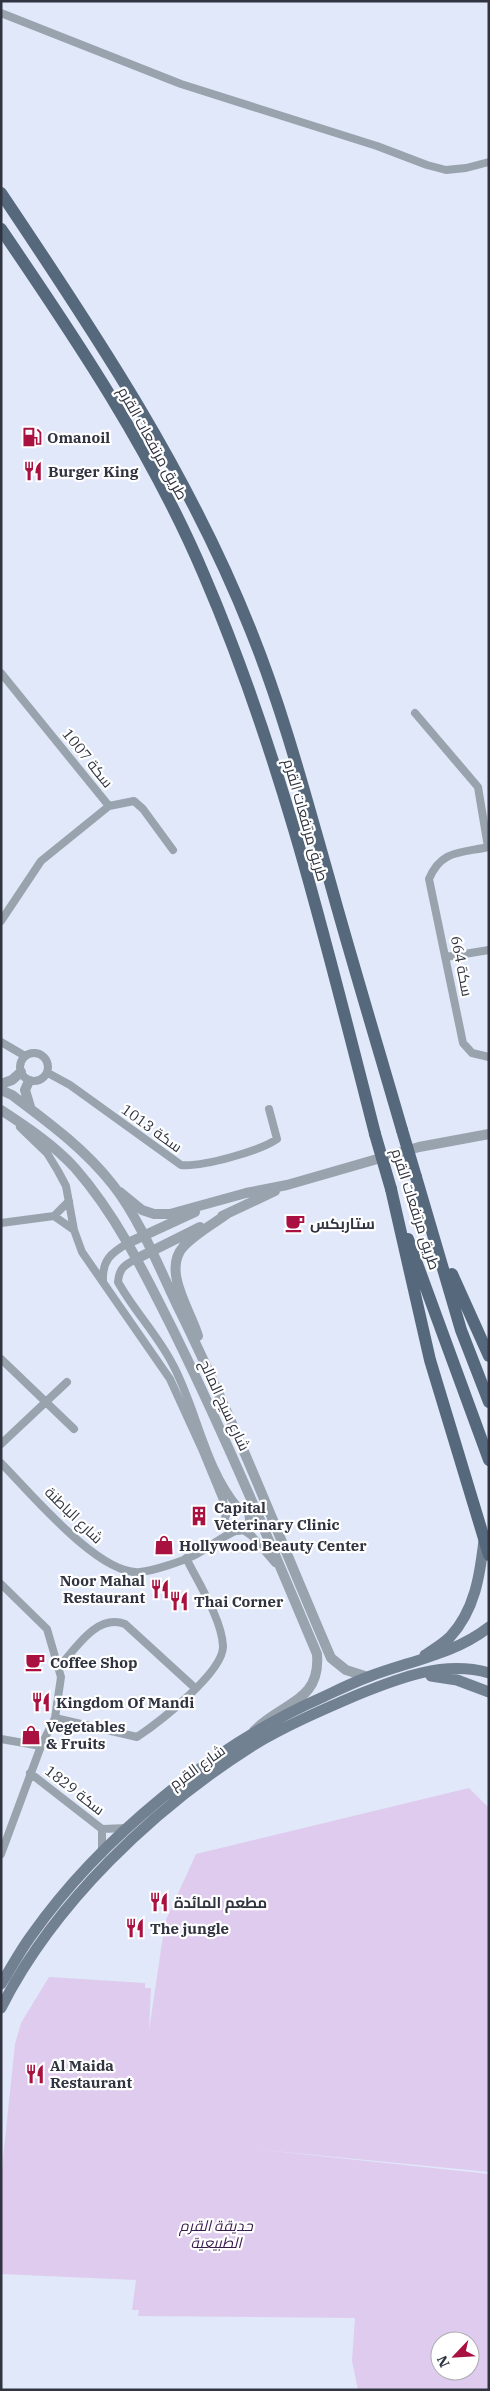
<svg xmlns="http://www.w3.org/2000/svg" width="490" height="2391" viewBox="0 0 490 2391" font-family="'IBM Plex Serif',Cairo,serif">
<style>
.green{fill:#dfcbee;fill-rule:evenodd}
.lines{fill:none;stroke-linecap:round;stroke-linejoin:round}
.minor{stroke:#98a3ae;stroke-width:8}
.tertiary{stroke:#98a3ae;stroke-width:10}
.secondary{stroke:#728191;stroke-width:11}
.primary{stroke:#56697c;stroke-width:12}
.primary-bridge{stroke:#56697c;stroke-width:12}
.labels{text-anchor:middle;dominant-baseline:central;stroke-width:4.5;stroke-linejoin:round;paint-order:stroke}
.poi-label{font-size:15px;font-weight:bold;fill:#303440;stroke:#fff;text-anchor:start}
.street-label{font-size:15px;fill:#303440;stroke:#fff}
.park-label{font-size:15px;font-style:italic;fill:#38194c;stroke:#fff}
</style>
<rect width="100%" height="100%" fill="#e0e8fa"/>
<path class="green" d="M 469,1788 L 489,1808 L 489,2172 L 244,2148 L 489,2174 L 489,2390 L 358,2390 L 352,2361 L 355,2318 L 138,2316 L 139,2310 L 132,2310 L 136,2280 L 1,2274 L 1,2178 L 15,2044 L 21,2023 L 49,1977 L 145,1983 L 145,1988 L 151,1988 L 149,2031 L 165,1922 L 196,1854 ZM 440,2341 L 470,2341 L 470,2371 L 440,2371 Z"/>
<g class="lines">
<path class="minor" d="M 1,13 L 181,84 L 377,146 L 427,165 L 446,170 L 466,168 L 489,162
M 1,673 L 109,806 L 41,861 L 1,921
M 415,713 L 478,787 L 488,847
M 109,806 L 134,801 L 143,809 L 173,850
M 489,847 C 460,853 441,850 429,879 L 463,1043 L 472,1053 L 489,1057
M 446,957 L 489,950
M 1,1042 L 25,1056
M20 1067a14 14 0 1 1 28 0a14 14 0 1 1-28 0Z
M 48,1073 L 70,1085 L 181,1165 C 203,1167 260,1151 277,1139 L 269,1109
M 20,1127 L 47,1153 L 58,1171 L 66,1186 L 74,1230 L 82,1252 L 170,1379 L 202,1449 L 223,1500 L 226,1515
M 54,1216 L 69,1201
M 1,1223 L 54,1216 L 74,1230
M 136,1259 C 125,1265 119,1268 118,1282 C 134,1311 158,1335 173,1365 C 197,1410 205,1468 238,1507
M 103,1281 C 102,1260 111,1253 128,1243
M 1,1359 L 74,1429
M 1,1444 L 67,1382
M 1,1463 C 30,1492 99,1576 140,1572 C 153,1571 183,1561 195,1555 C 210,1547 222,1536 238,1530
M225 1519a12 12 0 1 1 24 0a12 12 0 1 1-24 0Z
M 242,1529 L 252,1536 L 275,1563
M 1,1584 L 47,1629 L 61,1677 L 55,1718 L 41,1746 L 1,1854
M 58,1668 C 75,1650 96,1613 125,1624 L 195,1688
M 55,1718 L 137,1737 C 158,1723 224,1672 223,1646 C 222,1620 198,1582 186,1558
M 1,1739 L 41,1746
M 30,1773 L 102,1829 L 128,1828
M 102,1854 L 102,1829"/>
<path class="tertiary" d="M 29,1081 L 25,1090 L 30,1107
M 1,1084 L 12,1080 L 21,1072
M 1,1090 L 12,1095 C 48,1122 85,1149 113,1185 C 139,1218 159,1267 177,1305 C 234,1420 280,1540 331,1658 L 346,1670 L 368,1677
M 1,1110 C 27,1127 54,1145 75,1168 C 118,1217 147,1278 176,1336 C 227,1440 272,1547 317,1654 C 321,1703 281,1702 254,1731
M 120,1192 L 142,1210 L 154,1214 L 170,1214 L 246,1193 L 287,1185 L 419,1147 L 489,1134
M 222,1216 L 275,1191
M 128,1243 L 195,1212
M 136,1259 L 200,1227
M 198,1336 C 191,1311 162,1271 183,1247 C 195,1234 213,1224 227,1214"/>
<path class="secondary" d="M 425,1655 C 433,1650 443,1644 450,1637 C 475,1610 480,1575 484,1540
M 431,1676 L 457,1680 L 489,1692
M 1,1984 C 11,1968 20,1951 31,1936 C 100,1838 214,1745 323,1697 C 338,1690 352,1683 368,1677 C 409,1661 453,1655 489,1627
M 1,2008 C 54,1903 153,1809 252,1746 C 285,1726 322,1710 357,1695 C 399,1678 444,1660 489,1673"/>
<path class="primary" d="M 1,193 C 95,333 189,474 251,631 C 284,713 306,798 330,882 C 353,965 378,1047 402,1130
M 1,229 C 76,339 152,452 204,575 C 281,754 327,946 375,1134
M 416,1177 L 461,1330 L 489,1402
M 391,1189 L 430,1360 L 489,1555
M 408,1239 L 489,1460
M 452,1274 L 489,1356"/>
<path class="primary-bridge" d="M 402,1130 L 416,1177
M 375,1134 L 391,1189"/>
</g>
<defs>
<symbol id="fuel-bare" viewBox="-9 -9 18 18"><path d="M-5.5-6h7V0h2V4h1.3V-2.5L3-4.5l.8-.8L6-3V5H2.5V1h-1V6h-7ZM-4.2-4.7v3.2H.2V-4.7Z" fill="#a81140" stroke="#fff" stroke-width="2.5" paint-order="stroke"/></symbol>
<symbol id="restaurant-bare" viewBox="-9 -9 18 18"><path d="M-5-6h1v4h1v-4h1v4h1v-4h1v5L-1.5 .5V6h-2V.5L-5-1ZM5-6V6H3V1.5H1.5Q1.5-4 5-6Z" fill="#a81140" stroke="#fff" stroke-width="2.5" paint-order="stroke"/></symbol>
<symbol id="cafe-bare" viewBox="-9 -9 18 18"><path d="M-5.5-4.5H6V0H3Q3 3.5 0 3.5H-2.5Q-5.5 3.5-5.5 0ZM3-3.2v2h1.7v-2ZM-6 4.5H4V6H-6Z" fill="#a81140" stroke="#fff" stroke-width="2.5" paint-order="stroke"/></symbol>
<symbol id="building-bare" viewBox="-9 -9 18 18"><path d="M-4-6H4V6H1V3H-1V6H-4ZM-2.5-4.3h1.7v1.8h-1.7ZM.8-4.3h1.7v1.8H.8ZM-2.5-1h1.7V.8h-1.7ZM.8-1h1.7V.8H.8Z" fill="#a81140" stroke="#fff" stroke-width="2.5" paint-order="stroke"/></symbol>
<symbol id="shop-bare" viewBox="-9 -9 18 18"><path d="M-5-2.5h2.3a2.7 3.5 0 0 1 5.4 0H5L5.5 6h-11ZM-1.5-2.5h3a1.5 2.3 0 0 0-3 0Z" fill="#a81140" stroke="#fff" stroke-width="2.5" paint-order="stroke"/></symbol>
</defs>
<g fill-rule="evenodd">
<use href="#fuel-bare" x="18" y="423" width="28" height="28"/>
<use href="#restaurant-bare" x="19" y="457" width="28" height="28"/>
<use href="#cafe-bare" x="281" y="1209" width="28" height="28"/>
<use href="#building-bare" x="185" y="1502" width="28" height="28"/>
<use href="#shop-bare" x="150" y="1531" width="28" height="28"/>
<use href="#restaurant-bare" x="146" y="1575" width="28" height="28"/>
<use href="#restaurant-bare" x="165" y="1587" width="28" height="28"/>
<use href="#cafe-bare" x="21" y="1648" width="28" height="28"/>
<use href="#restaurant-bare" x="27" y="1688" width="28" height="28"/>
<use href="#shop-bare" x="17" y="1721" width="28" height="28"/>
<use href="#restaurant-bare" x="145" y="1888" width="28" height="28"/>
<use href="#restaurant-bare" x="121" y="1914" width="28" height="28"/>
<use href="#restaurant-bare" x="21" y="2060" width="28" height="28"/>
</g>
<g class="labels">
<g class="poi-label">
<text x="47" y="437">Omanoil</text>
<text x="48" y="471">Burger King</text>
<text x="310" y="1223">ستاربكس</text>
<text x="214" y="1507">Capital<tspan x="214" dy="17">Veterinary Clinic</tspan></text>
<text x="179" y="1545">Hollywood Beauty Center</text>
<text x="145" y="1580" text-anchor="end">Noor Mahal<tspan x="145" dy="17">Restaurant</tspan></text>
<text x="194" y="1601">Thai Corner</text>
<text x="50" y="1662">Coffee Shop</text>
<text x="56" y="1702">Kingdom Of Mandi</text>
<text x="46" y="1726">Vegetables<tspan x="46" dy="17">&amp; Fruits</tspan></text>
<text x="174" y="1902">مطعم المائدة</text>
<text x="150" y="1928">The jungle</text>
<text x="50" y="2065">Al Maida<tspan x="50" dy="17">Restaurant</tspan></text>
</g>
<g class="street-label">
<text transform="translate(153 443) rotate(61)">طريق مرتفعات القرم</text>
<text transform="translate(88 758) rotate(51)">سكة 1007</text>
<text transform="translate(306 820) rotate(74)">طريق مرتفعات القرم</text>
<text transform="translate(462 966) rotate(79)">سكة 664</text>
<text transform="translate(152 1128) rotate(36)">سكة 1013</text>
<text transform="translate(416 1209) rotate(72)">طريق مرتفعات القرم</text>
<text transform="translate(225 1405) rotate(65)">شارع سيح المالح</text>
<text transform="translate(74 1515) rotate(44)">شارع الباطنة</text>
<text transform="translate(197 1767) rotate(-36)">شارع القرم</text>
<text transform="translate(75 1790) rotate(38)">سكة 1829</text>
</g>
<g class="park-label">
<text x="216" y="2225">حديقة القرم<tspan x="216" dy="17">الطبيعية</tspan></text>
</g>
</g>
<rect width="490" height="2391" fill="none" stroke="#303440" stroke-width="5"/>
<g transform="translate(455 2356) rotate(245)"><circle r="24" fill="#ffffff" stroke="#acaeb3"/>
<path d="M0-4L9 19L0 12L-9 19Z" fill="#a81140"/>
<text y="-8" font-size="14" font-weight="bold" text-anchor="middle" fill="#303440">N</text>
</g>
</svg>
